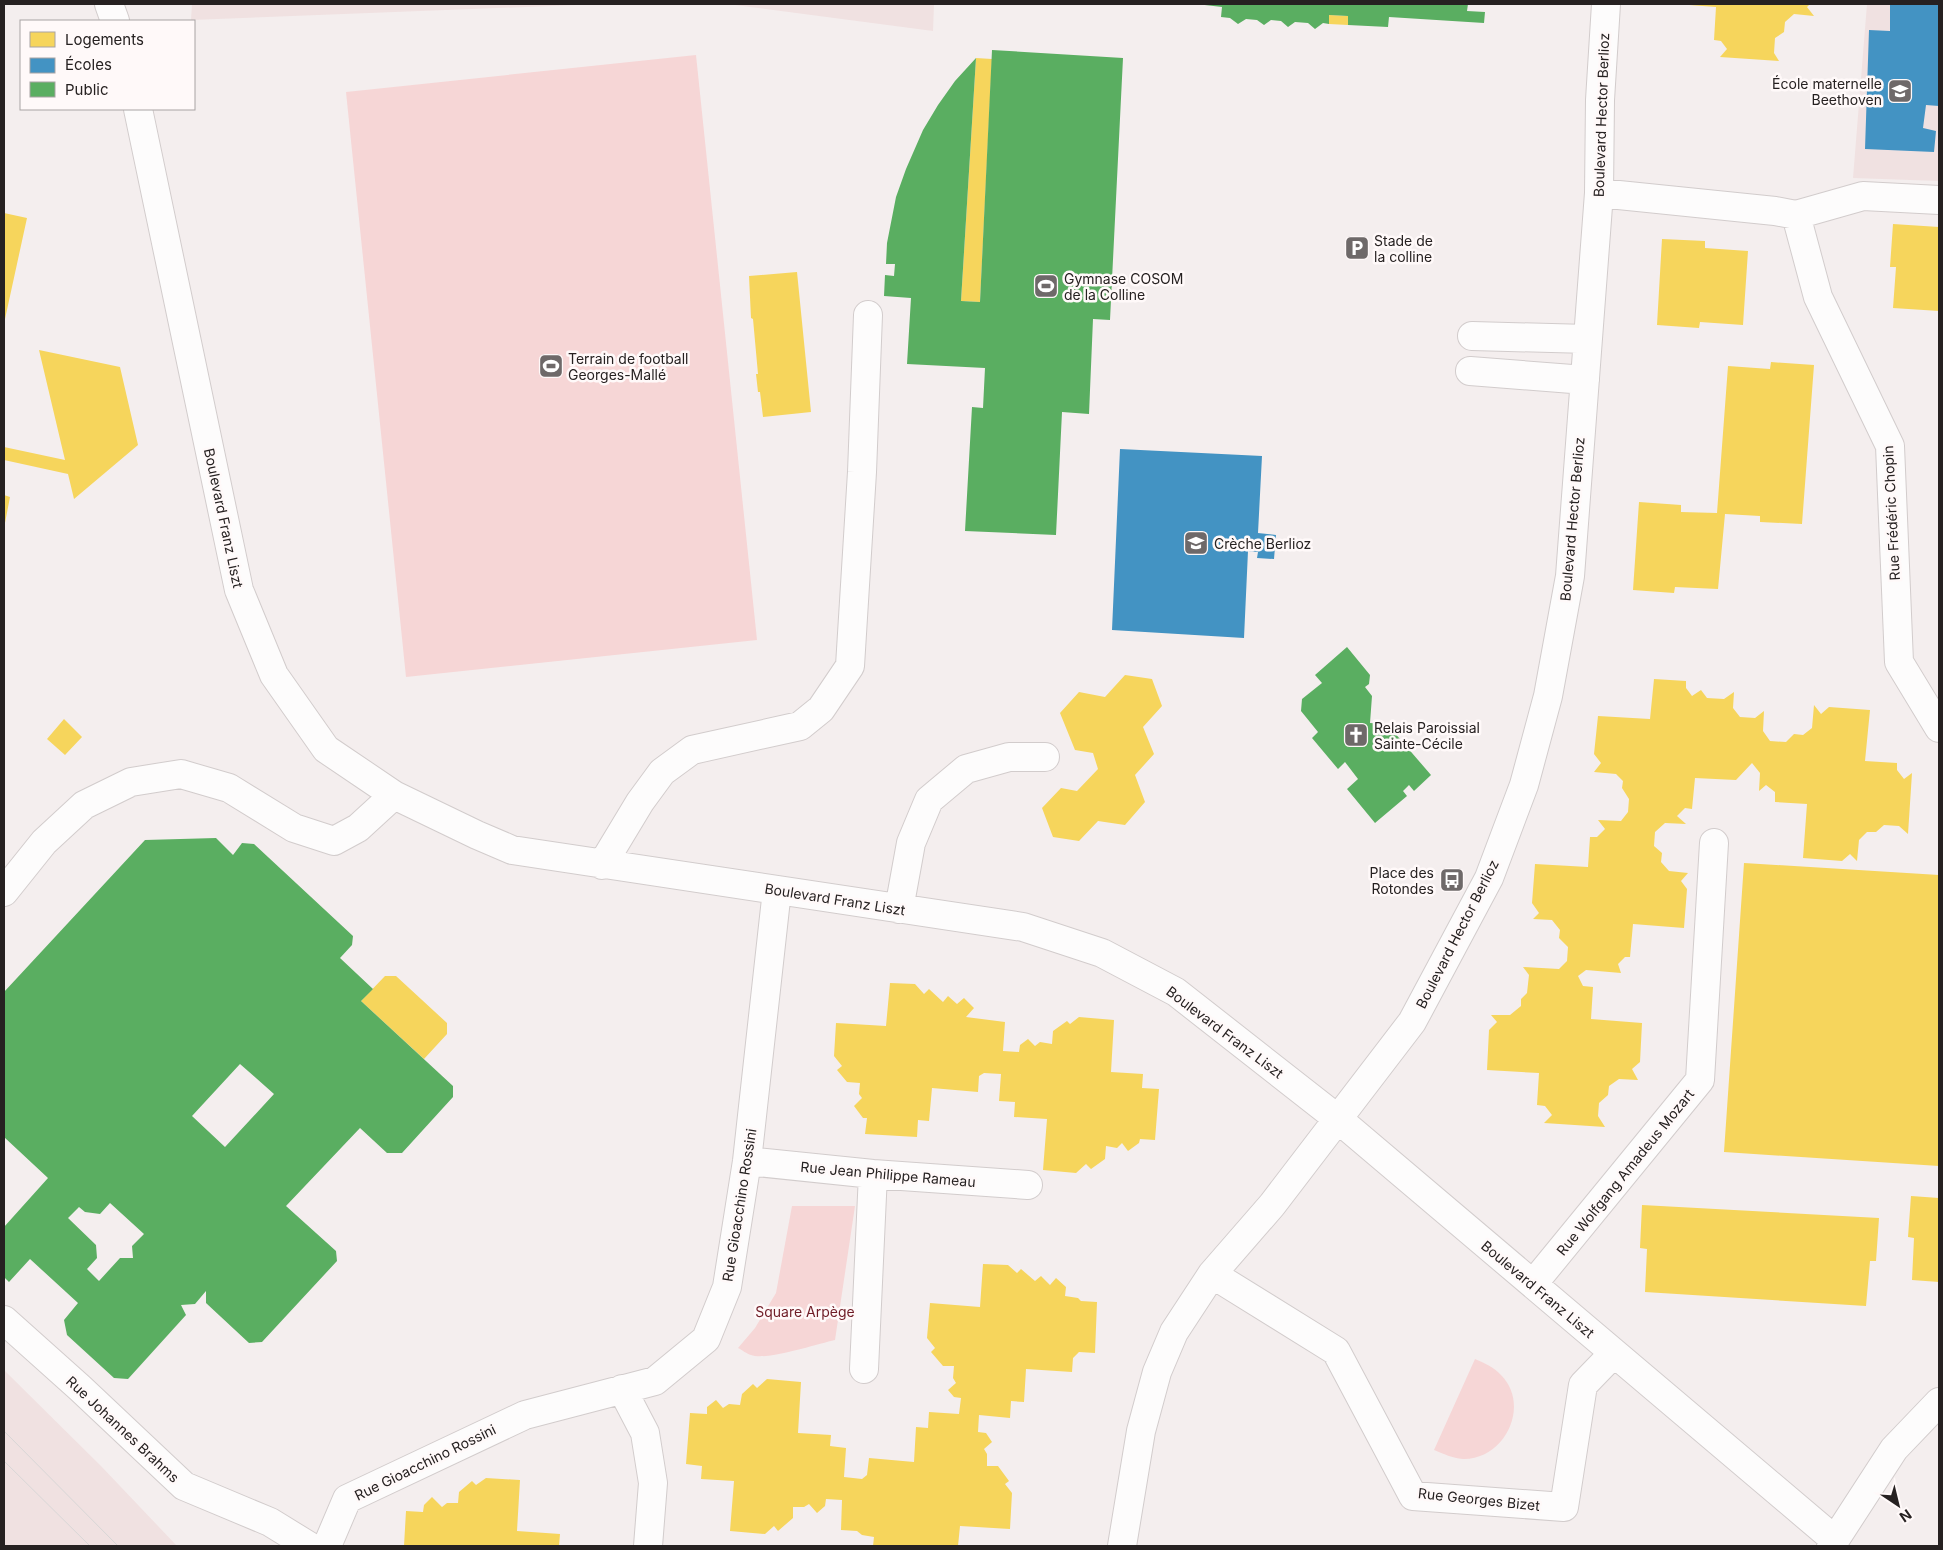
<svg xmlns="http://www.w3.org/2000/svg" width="1943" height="1550" viewBox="0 0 1943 1550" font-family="Inter,sans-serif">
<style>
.built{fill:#f0e1e1}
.green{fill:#f6d6d6}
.homes{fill:#f6d55c}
.schools{fill:#4393c3}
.public{fill:#5aae61;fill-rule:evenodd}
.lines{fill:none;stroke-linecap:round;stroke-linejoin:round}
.minor-casing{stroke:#d2cccc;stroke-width:30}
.minor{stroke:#fdfcfc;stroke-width:28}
.tram{stroke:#d8d6d6;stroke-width:1}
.labels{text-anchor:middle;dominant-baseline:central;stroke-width:5;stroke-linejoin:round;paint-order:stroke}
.poi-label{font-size:14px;fill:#262121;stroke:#fff9f9;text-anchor:start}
.street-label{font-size:14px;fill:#262121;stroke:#fff9f9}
.park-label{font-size:14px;fill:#6f1c26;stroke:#fff9f9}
</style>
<rect width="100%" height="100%" fill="#f4eeee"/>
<path class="built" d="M 192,4 L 601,4 L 191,20 Z
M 727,4 L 934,4 L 933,31 Z
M 1867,4 L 1939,4 L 1939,181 L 1853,178 Z
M 4,1370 L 101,1466 L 177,1546 L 4,1546 Z"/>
<path class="green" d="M 696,55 L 757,640 L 406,677 L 346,92 Z
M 792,1206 L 855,1206 L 835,1340 C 817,1344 766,1361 751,1355 C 747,1354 742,1350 738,1348 L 755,1328 L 776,1293 Z
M 1475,1359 C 1484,1363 1494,1367 1501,1375 C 1531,1405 1505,1460 1463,1459 C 1452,1458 1444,1454 1434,1450 Z"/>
<path class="homes" d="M 1689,4 L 1810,4 L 1807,7 L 1814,16 L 1794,14 L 1785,22 L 1784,32 L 1775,38 L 1774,53 L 1779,61 L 1720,57 L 1727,49 L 1721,41 L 1714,40 L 1716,7 L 1689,5 Z
M 1329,15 L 1348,16 L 1348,25 L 1329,24 Z
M 976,58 L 992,59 L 980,302 L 961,301 Z
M 4,213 L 27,218 L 5,319 L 4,319 Z
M 1893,224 L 1939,227 L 1939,311 L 1893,308 L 1896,267 L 1890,267 Z
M 1662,239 L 1705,241 L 1705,248 L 1748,251 L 1743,325 L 1700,322 L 1699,328 L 1657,325 Z
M 797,272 L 811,412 L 763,417 L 760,392 L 758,392 L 756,374 L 758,374 L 753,319 L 751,318 L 749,276 Z
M 39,350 L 120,367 L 138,445 L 74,499 L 68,474 L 4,460 L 4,447 L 65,460 Z
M 1771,362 L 1814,365 L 1802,524 L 1760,522 L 1760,516 L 1725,514 L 1718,589 L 1675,587 L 1674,593 L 1633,590 L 1639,502 L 1681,505 L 1681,512 L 1717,513 L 1728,366 L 1770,369 Z
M 4,495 L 10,497 L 5,523 L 4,523 Z
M 1125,675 L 1152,679 L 1162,706 L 1143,727 L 1154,754 L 1135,775 L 1145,802 L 1125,825 L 1098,821 L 1079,841 L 1053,837 L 1042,808 L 1061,788 L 1077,791 L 1098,769 L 1093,753 L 1075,750 L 1060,713 L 1079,692 L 1105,697 Z
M 1654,679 L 1686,681 L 1686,688 L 1692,696 L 1701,690 L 1707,698 L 1724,699 L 1734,692 L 1733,708 L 1740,717 L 1755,718 L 1764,711 L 1763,731 L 1770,741 L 1786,742 L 1794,734 L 1803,735 L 1812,728 L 1814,705 L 1821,714 L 1829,707 L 1870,710 L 1865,761 L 1897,763 L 1897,770 L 1904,779 L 1912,773 L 1908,834 L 1899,826 L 1884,825 L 1876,832 L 1867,832 L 1859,840 L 1857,861 L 1850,854 L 1842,861 L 1803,858 L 1807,804 L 1775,802 L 1775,792 L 1766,785 L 1759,791 L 1760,773 L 1752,763 L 1736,780 L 1695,778 L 1692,809 L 1685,808 L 1677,816 L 1686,824 L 1665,823 L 1655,832 L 1654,846 L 1662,853 L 1661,862 L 1669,871 L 1688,873 L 1681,881 L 1687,889 L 1684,928 L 1633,924 L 1630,957 L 1625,957 L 1618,964 L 1621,973 L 1586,970 L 1578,976 L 1583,986 L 1593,987 L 1591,1019 L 1642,1023 L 1640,1062 L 1632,1069 L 1638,1080 L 1619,1079 L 1609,1086 L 1608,1095 L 1599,1103 L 1598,1116 L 1605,1127 L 1544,1123 L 1552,1115 L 1545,1106 L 1537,1105 L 1539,1073 L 1487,1070 L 1489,1030 L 1497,1022 L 1491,1015 L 1510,1015 L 1521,1006 L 1521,999 L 1527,993 L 1529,975 L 1523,967 L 1559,969 L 1567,961 L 1568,947 L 1559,938 L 1560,930 L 1552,920 L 1533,919 L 1539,913 L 1532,903 L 1535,864 L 1588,867 L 1590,837 L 1597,837 L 1605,829 L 1598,820 L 1621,821 L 1628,812 L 1629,799 L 1622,788 L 1623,781 L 1616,774 L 1594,772 L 1601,763 L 1594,754 L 1598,716 L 1650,719 Z
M 64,719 L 82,737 L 65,755 L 47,739 Z
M 1744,863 L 1939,875 L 1939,1166 L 1724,1152 Z
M 385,976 L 396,976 L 447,1023 L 447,1034 L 424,1059 L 361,1001 Z
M 890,983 L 915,984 L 924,994 L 929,989 L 943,1002 L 948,996 L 957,1004 L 964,998 L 974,1008 L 966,1017 L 1005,1022 L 1003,1051 L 1019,1052 L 1020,1045 L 1028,1039 L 1035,1046 L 1040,1042 L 1052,1044 L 1053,1031 L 1067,1021 L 1070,1024 L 1079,1017 L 1114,1020 L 1111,1072 L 1143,1074 L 1142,1088 L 1159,1089 L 1155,1140 L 1140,1139 L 1139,1143 L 1128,1151 L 1122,1143 L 1117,1148 L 1106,1146 L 1105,1159 L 1091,1169 L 1086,1164 L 1076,1173 L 1043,1170 L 1047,1119 L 1014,1117 L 1015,1102 L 999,1101 L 1001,1074 L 984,1073 L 979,1076 L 978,1092 L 932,1088 L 929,1121 L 918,1120 L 917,1137 L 865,1134 L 867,1118 L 863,1118 L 854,1106 L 862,1098 L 859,1094 L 860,1083 L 847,1082 L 837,1070 L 842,1066 L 834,1056 L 836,1023 L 886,1026 Z
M 1911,1196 L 1939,1198 L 1939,1282 L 1912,1280 L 1914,1238 L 1908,1237 Z
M 1642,1205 L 1879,1218 L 1876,1261 L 1870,1261 L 1866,1306 L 1645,1292 L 1647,1249 L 1640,1248 Z
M 983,1264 L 1008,1265 L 1017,1273 L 1021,1269 L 1035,1281 L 1041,1276 L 1050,1285 L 1056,1278 L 1066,1287 L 1065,1296 L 1078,1298 L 1081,1301 L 1097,1302 L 1095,1353 L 1079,1352 L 1073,1358 L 1072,1372 L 1026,1369 L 1024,1402 L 1011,1401 L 1010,1418 L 979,1415 L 978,1432 L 986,1433 L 992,1442 L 984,1449 L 987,1454 L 987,1466 L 998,1466 L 1009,1481 L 1005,1484 L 1012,1493 L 1010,1529 L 960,1526 L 958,1546 L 873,1546 L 874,1537 L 862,1535 L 857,1531 L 841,1530 L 842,1500 L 826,1499 L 825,1506 L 817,1513 L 809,1504 L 804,1507 L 793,1507 L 793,1518 L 778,1531 L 774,1526 L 765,1534 L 730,1531 L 734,1481 L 701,1479 L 702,1466 L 686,1464 L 690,1413 L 707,1414 L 707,1407 L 716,1400 L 723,1408 L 729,1404 L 740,1405 L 742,1394 L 753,1384 L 757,1388 L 767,1379 L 801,1382 L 798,1433 L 831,1435 L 830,1446 L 846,1448 L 844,1477 L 862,1479 L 867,1475 L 869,1458 L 914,1462 L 916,1427 L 928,1428 L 929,1412 L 959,1414 L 961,1398 L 954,1397 L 948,1390 L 956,1383 L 953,1378 L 954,1366 L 943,1366 L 931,1352 L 935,1348 L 927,1338 L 930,1303 L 980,1307 Z
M 486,1478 L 520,1480 L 517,1531 L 560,1534 L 559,1546 L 404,1546 L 406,1511 L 423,1512 L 424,1505 L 432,1497 L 442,1507 L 447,1503 L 458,1503 L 459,1492 L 472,1481 L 476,1485 Z"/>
<path class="schools" d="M 1890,4 L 1939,4 L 1939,106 L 1926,105 L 1923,128 L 1936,131 L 1934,152 L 1865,149 L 1869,30 L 1890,31 Z
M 1120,449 L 1262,456 L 1258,533 L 1276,535 L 1274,559 L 1257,558 L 1258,552 L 1248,551 L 1244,638 L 1112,630 Z"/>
<path class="public" d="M 1196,4 L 1468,4 L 1467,11 L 1485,12 L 1484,23 L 1389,17 L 1388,27 L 1348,25 L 1348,16 L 1329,15 L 1329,24 L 1323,23 L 1315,29 L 1308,23 L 1295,22 L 1288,27 L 1281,21 L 1271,20 L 1264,25 L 1257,20 L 1246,19 L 1238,24 L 1230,18 L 1221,17 L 1222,7 Z
M 992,50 L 1123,58 L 1110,320 L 1093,319 L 1089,414 L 1062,412 L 1056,535 L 965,531 L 972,407 L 983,408 L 985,368 L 907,364 L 911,298 L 884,296 L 885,275 L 894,276 L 895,264 L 886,264 L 887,243 L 896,197 L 906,169 L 923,130 L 938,105 L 955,81 L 976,58 L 961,301 L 980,302 Z
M 1347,647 L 1370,675 L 1369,684 L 1365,687 L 1372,696 L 1370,723 L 1387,724 L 1431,775 L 1414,791 L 1409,785 L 1403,791 L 1407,796 L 1375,823 L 1347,789 L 1358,779 L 1345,762 L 1338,769 L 1312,738 L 1318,732 L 1301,711 L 1302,699 L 1322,683 L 1315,675 Z
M 216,838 L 233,855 L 242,843 L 254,844 L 353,936 L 352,945 L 340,958 L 373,989 L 361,1001 L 453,1086 L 453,1097 L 402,1153 L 387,1153 L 360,1128 L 286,1206 L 336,1251 L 337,1261 L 262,1342 L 249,1343 L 206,1303 L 206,1291 L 195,1304 L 181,1305 L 186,1315 L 128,1379 L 114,1378 L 67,1335 L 64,1320 L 78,1303 L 30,1259 L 9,1282 L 4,1277 L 4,1227 L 48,1178 L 4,1137 L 4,992 L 145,840 ZM 240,1064 L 274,1094 L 225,1147 L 192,1116 ZM 110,1203 L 144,1234 L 132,1246 L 133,1258 L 120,1258 L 99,1281 L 87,1269 L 97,1258 L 96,1245 L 68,1218 L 79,1207 L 85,1212 L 100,1214 Z"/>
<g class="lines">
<defs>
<path id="minor" d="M 109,4 L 115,21
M 138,109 L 239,590 L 274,675 L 326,749 L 394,795 L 477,835 L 512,850 L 1023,927 L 1102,953 L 1176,992 L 1338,1119 L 1835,1540
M 1599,193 L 1775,211 L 1796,215 L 1863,196 L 1939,200
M 1796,215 L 1818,297 L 1890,446 L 1899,662 L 1939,728
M 1472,336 L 1588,339
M 1470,371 L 1585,380
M 602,865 L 640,802 L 662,772 L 692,750 L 800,726 L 821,709 L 850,666 L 862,472 L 868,315
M 4,892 L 44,842 L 84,805 L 131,782 L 181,774 L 229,788 L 294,828 L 334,841 L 358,828 L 394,795
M 899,909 L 911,843 L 929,800 L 966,769 L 1009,757 L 1045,757
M 747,1161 L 873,1174 L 1028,1185
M 1212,1274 L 1336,1351 L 1413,1496 L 1564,1507 L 1583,1385 L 1614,1353
M 1533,1284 L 1700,1080 L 1714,843
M 4,1320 L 80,1388 L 184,1486 L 270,1522 L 309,1546
M 864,1369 L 873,1174
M 622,1389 L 645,1433 L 653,1483 L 648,1546
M 327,1546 L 347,1499 L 525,1415 L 655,1381 L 706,1339 L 727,1287 L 747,1161 L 777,890
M 1122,1546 L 1141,1431 L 1157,1372 L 1174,1332 L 1212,1274 L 1272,1205 L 1412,1022 L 1489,878 L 1524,785 L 1548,696 L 1570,576 L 1599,193 L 1600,100 L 1606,4
M 1831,1546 L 1894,1449 L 1939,1402"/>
</defs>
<use href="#minor" class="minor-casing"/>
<use href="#minor" class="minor"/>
<path class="tram" d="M 4,1431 L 118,1546
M 4,1461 L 90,1546"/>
</g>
<defs>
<symbol id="school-square" viewBox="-11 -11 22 22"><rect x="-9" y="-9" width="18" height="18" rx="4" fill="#6e6969" stroke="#fff9f9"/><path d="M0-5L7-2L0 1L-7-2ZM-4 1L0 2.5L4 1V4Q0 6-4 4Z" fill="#fff"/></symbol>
<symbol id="parking-square" viewBox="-11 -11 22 22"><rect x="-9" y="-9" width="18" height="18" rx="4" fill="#6e6969" stroke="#fff9f9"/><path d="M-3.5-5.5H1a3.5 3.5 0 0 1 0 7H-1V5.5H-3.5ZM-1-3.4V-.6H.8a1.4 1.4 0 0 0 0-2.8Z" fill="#fff"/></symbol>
<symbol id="stadium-square" viewBox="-11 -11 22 22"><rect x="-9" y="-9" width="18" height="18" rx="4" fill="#6e6969" stroke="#fff9f9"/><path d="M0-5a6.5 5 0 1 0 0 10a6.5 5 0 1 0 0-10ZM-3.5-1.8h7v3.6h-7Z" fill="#fff"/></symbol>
<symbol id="church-square" viewBox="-11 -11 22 22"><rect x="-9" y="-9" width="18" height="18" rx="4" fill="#6e6969" stroke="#fff9f9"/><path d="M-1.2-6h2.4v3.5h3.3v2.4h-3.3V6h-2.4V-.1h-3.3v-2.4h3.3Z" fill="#fff"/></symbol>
<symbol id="bus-square" viewBox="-11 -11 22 22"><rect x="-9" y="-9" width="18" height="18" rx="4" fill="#6e6969" stroke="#fff9f9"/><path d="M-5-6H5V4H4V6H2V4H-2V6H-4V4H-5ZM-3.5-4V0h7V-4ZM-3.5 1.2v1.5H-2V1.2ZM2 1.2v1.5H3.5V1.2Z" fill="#fff"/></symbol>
</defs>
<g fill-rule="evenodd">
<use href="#school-square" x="1886" y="77" width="28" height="28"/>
<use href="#parking-square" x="1343" y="234" width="28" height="28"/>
<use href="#stadium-square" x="1032" y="272" width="28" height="28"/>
<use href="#stadium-square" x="537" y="352" width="28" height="28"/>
<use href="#school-square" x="1182" y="529" width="28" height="28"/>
<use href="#church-square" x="1342" y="721" width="28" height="28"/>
<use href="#bus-square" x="1438" y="866" width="28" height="28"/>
</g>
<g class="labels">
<g class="poi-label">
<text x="1882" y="83" text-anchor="end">École maternelle<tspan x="1882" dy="16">Beethoven</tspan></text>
<text x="1374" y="240">Stade de<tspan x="1374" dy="16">la colline</tspan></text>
<text x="1064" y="278">Gymnase COSOM<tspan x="1064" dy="16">de la Colline</tspan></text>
<text x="568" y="358">Terrain de football<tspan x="568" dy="16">Georges-Mallé</tspan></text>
<text x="1214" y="543">Crèche Berlioz</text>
<text x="1374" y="727">Relais Paroissial<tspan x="1374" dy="16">Sainte-Cécile</tspan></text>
<text x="1434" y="872" text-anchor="end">Place des<tspan x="1434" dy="16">Rotondes</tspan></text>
</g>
<g class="street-label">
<text transform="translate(1601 115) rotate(-88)">Boulevard Hector Berlioz</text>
<text transform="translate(1891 513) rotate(-93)">Rue Frédéric Chopin</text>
<text transform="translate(224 518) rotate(78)">Boulevard Franz Liszt</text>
<text transform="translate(1572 519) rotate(-85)">Boulevard Hector Berlioz</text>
<text transform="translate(835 899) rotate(9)">Boulevard Franz Liszt</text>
<text transform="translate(1457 934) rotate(-63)">Boulevard Hector Berlioz</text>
<text transform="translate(1225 1032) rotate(37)">Boulevard Franz Liszt</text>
<text transform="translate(1625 1172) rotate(-51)">Rue Wolfgang Amadeus Mozart</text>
<text transform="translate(888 1174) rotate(5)">Rue Jean Philippe Rameau</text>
<text transform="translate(739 1205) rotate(-81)">Rue Gioacchino Rossini</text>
<text transform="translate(1538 1289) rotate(40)">Boulevard Franz Liszt</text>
<text transform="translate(123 1429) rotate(43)">Rue Johannes Brahms</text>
<text transform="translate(425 1462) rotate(-26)">Rue Gioacchino Rossini</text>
<text transform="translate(1479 1499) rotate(6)">Rue Georges Bizet</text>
</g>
<g class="park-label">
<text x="805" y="1311">Square Arpège</text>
</g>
</g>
<rect width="1943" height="1550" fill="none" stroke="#262121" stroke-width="10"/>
<rect x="20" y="20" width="175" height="90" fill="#fff9f9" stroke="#a8a3a3"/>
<rect x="30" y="32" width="25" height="15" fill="#f6d55c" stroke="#a8a3a3"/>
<text x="65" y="45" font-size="15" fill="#262121">Logements</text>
<rect x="30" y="58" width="25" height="15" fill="#4393c3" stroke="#a8a3a3"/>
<text x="65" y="70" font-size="15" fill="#262121">Écoles</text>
<rect x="30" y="82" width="25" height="15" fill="#5aae61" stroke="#a8a3a3"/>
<text x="65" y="95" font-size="15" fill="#262121">Public</text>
<g transform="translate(1898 1505) rotate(145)" stroke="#fff9f9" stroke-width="4" paint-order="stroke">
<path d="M0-4L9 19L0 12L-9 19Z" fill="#262121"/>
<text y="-8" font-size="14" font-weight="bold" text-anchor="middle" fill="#262121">N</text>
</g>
</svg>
